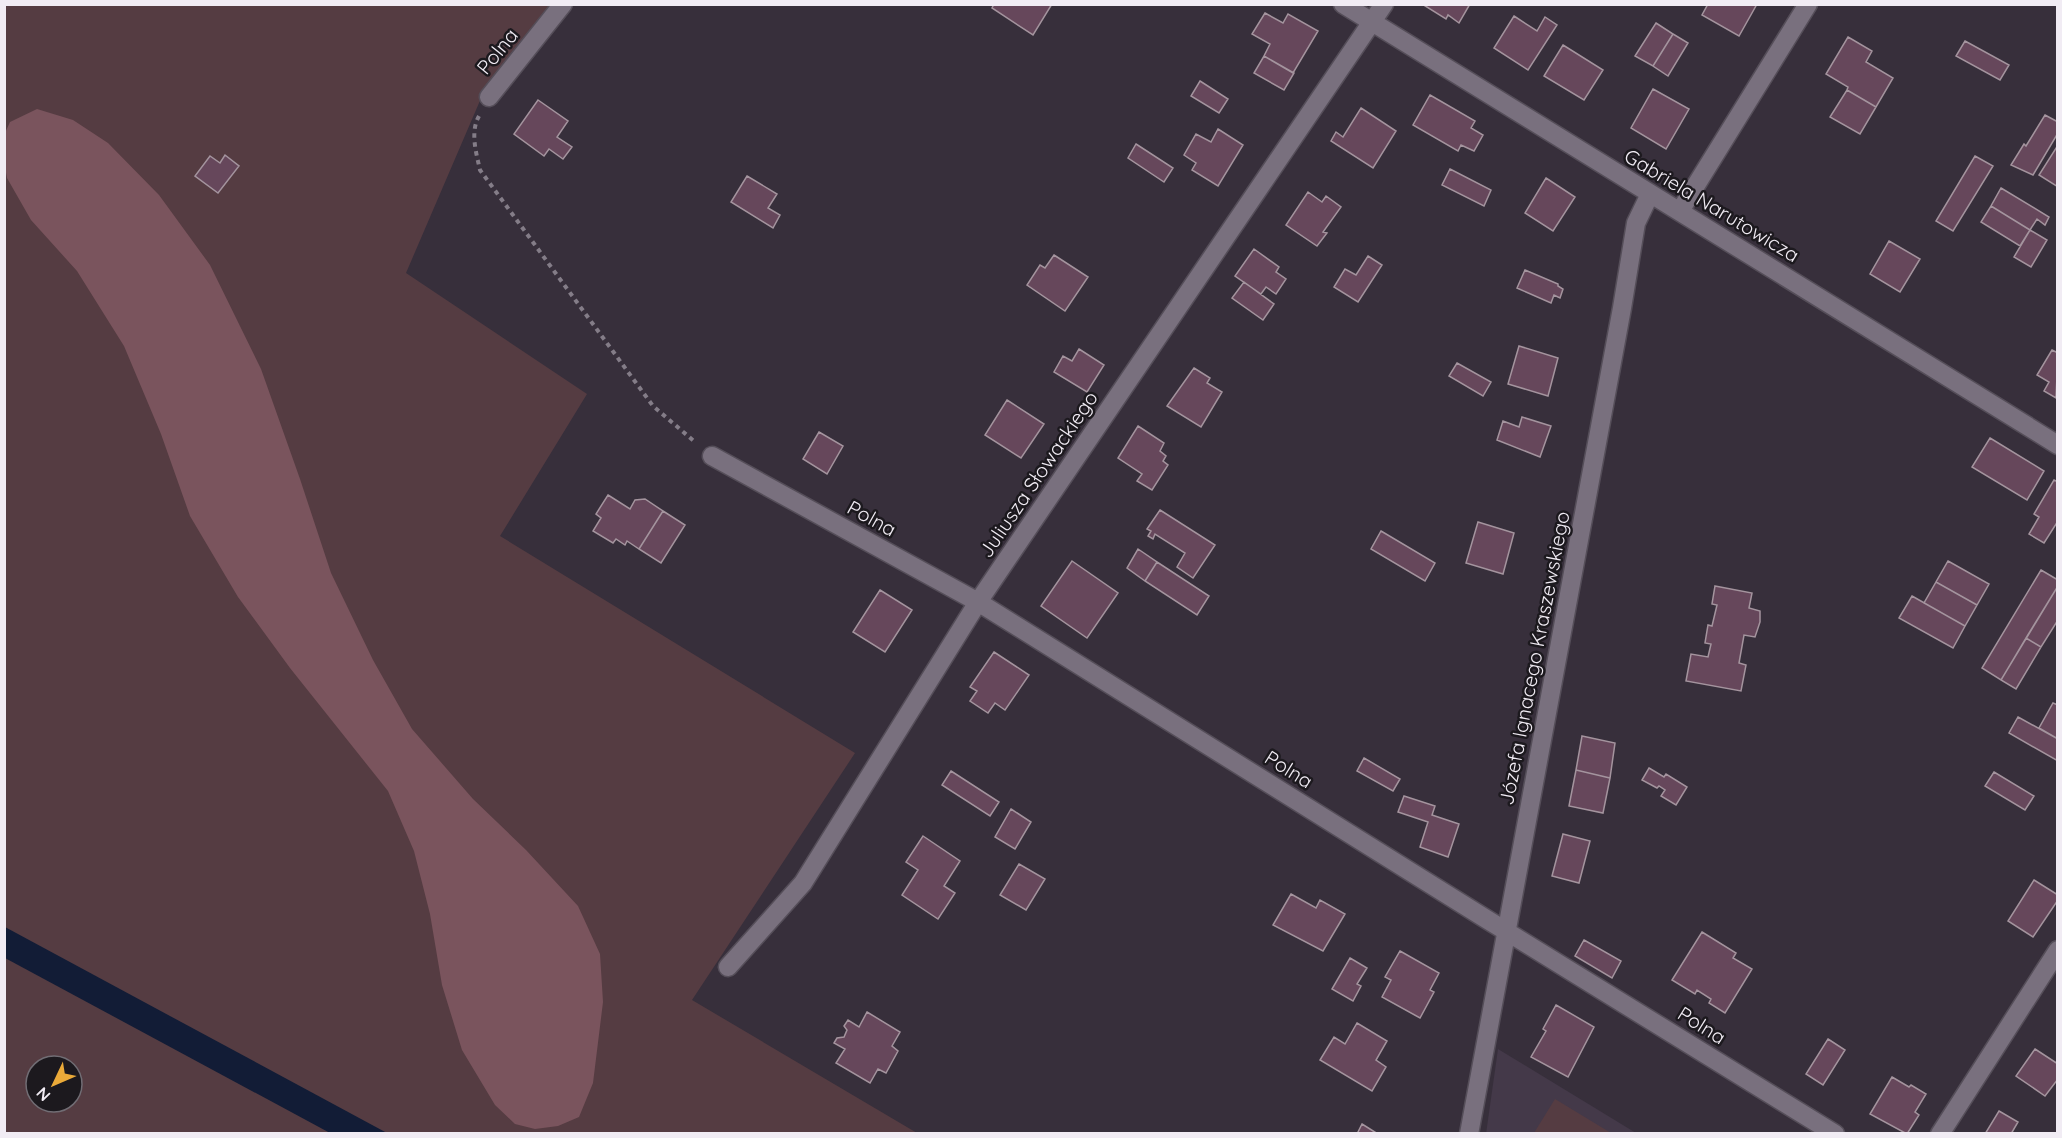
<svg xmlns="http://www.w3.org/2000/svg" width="2062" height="1138" viewBox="0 0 2062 1138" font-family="Quicksand,sans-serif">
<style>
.built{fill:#443949}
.green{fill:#553c42;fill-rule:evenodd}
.forest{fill:#7a545d}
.water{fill:#121c36}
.building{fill:#66475b;stroke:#a4949e;stroke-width:1.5}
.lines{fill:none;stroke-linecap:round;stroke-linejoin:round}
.minor-casing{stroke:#554e59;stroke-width:21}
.path{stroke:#847d88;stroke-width:4;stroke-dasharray:4.5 4.5;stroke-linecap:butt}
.minor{stroke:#79707e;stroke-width:18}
.labels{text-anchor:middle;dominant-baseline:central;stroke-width:5;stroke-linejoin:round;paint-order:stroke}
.street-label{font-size:20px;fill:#f1ecf4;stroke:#1c191e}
</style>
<rect width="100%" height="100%" fill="#372f3b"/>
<path class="built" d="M 1498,1049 L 1636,1133 L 1486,1134 Z"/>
<path class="green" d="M 5,5 L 552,5 L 482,96 L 406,273 L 587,394 L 500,536 L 855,753 L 692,1000 L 917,1133 L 5,1134 ZM 36,1066 L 72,1066 L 72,1102 L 36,1102 Z
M 1555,1099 L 1611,1133 L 1534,1133 Z"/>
<path class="forest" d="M 37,109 L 73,120 L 108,143 L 159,195 L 210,265 L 261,369 L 300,479 L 331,573 L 373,660 L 412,729 L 473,799 L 526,850 L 578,906 L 600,954 L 603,1002 L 593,1083 L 579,1117 L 558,1126 L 535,1129 L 515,1124 L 495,1105 L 462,1050 L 442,985 L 430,914 L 414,851 L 388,791 L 290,668 L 238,597 L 190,516 L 161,434 L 124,346 L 77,271 L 31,220 L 7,178 L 5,167 L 5,133 L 10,122 Z"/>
<path class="water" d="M 5,927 L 387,1133 L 330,1133 L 5,958 Z"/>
<path class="building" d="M 994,4 L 1052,4 L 1033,35 L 992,8 Z
M 1422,4 L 1470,4 L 1459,23 L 1448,15 L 1446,19 Z
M 1708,4 L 1757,4 L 1739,36 L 1702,15 Z
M 1265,13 L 1283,23 L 1288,14 L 1318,31 L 1293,73 L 1264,56 L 1270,44 L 1252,34 Z
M 1514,16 L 1537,31 L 1545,17 L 1557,25 L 1528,70 L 1494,48 Z
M 1656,23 L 1673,34 L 1653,66 L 1635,56 Z
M 1673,34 L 1688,43 L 1668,76 L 1653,66 Z
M 1848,37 L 1872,51 L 1866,62 L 1893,78 L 1876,107 L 1847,90 L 1848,87 L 1826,74 Z
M 1965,41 L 2009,65 L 2000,80 L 1956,56 Z
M 1563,45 L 1603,70 L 1584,100 L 1544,76 Z
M 1264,56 L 1294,73 L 1284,90 L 1254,73 Z
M 1200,81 L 1228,99 L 1219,113 L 1191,96 Z
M 1653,89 L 1689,109 L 1666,149 L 1631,128 Z
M 1847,90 L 1876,107 L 1860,134 L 1830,117 Z
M 1430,95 L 1475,121 L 1471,128 L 1483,135 L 1474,151 L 1461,145 L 1458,151 L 1413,125 Z
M 538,100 L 568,121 L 557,137 L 572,147 L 563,159 L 549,149 L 544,156 L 514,134 Z
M 1361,108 L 1396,131 L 1373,168 L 1331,141 L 1336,132 L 1343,137 Z
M 2045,115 L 2058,122 L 2058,133 L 2033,175 L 2011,165 L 2024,144 L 2026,146 Z
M 1218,129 L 1243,145 L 1218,186 L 1192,170 L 1196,163 L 1184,155 L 1196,134 L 1211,142 Z
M 1136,144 L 1173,168 L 1164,182 L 1128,158 Z
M 2058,145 L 2058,187 L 2039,175 Z
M 225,155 L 239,166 L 218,193 L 195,176 L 210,156 L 220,163 Z
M 1975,156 L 1993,166 L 1953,231 L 1936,221 Z
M 1450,169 L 1491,190 L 1484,206 L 1442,185 Z
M 747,176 L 777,194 L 768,208 L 780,215 L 773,228 L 731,202 Z
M 1546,178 L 1575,197 L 1553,231 L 1525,213 Z
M 2001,188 L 2049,217 L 2045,225 L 2037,219 L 2030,230 L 1991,206 Z
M 1308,192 L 1322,202 L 1326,196 L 1341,207 L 1323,232 L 1327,233 L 1317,246 L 1286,225 Z
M 1991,206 L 2030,230 L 2020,246 L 1981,222 Z
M 2030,230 L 2047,240 L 2031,267 L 2014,257 Z
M 1889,241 L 1920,259 L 1900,292 L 1870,274 Z
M 1254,249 L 1279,267 L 1276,272 L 1286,279 L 1276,294 L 1266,287 L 1261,294 L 1235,276 Z
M 1054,255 L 1088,277 L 1065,311 L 1027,285 L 1040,265 L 1045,268 Z
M 1368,256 L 1382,265 L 1358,302 L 1334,287 L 1345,269 L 1356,275 Z
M 1525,270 L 1558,284 L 1558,286 L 1563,289 L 1560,298 L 1554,295 L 1551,303 L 1517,288 Z
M 1244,282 L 1274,304 L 1263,320 L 1232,298 Z
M 1519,346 L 1558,358 L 1548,396 L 1508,384 Z
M 1079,349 L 1104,365 L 1087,392 L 1054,372 L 1063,356 L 1072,361 Z
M 2052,350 L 2058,353 L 2056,398 L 2044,391 L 2049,382 L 2037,375 Z
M 1457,363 L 1491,382 L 1483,396 L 1449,376 Z
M 1194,368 L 1210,378 L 1207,383 L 1222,392 L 1201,427 L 1167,406 Z
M 1007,400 L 1044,424 L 1021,458 L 985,435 Z
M 1522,417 L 1551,426 L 1540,457 L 1497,440 L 1503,421 L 1519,427 Z
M 1138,426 L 1164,443 L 1160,451 L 1166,456 L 1163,461 L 1168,465 L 1152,490 L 1137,481 L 1142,474 L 1118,458 Z
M 819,432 L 843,446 L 827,474 L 803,459 Z
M 1990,438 L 2044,471 L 2027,500 L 1972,467 Z
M 2054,480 L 2058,482 L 2058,521 L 2044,543 L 2029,534 L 2039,517 L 2034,514 Z
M 608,495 L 630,509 L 635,500 L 645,499 L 663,511 L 639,549 L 627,541 L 625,545 L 616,539 L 613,543 L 593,531 L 601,518 L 596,514 Z
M 1160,510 L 1215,545 L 1193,578 L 1177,567 L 1185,553 L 1155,534 L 1153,539 L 1148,536 L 1151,531 L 1147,529 Z
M 663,511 L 685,525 L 661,563 L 639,549 Z
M 1478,522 L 1514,533 L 1503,574 L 1466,563 Z
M 1381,531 L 1435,563 L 1425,581 L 1371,549 Z
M 1138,549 L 1157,562 L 1145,581 L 1127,568 Z
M 1072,561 L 1118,593 L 1087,638 L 1041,606 Z
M 1948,561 L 1989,584 L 1977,605 L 1936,582 Z
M 1157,562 L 1209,596 L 1197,615 L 1145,581 Z
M 2041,570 L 2058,580 L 2058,586 L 2001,680 L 1982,668 Z
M 1936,582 L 1977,605 L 1965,626 L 1924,603 Z
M 1715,586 L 1752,593 L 1749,608 L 1760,611 L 1760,622 L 1755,637 L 1744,635 L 1739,663 L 1746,665 L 1741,691 L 1686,681 L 1691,654 L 1708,657 L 1711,644 L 1705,643 L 1708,625 L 1712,626 L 1717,605 L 1712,604 Z
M 2058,586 L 2058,620 L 2041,647 L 2026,638 Z
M 880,590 L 912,610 L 885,652 L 853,632 Z
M 1912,596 L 1965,626 L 1953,648 L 1899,618 Z
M 2026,638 L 2041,647 L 2016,689 L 2001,680 Z
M 994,652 L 1029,675 L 1005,710 L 995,703 L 988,713 L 970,701 L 977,691 L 970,687 Z
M 2053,703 L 2058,705 L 2058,739 L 2039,728 Z
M 2018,717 L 2058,739 L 2058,761 L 2009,733 Z
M 1582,736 L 1615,743 L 1610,778 L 1576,770 Z
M 1364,758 L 1400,779 L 1393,791 L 1357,771 Z
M 1649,768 L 1664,777 L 1666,774 L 1687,787 L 1676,805 L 1661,796 L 1665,790 L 1659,786 L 1657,788 L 1642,780 Z
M 1576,770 L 1610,778 L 1603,813 L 1569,806 Z
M 951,771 L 999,802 L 990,816 L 942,785 Z
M 1994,772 L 2034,796 L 2025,810 L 1985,786 Z
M 1404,796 L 1435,806 L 1432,815 L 1459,824 L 1448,857 L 1420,847 L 1428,822 L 1398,812 Z
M 1011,809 L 1031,822 L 1015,849 L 995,837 Z
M 1563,834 L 1590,841 L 1579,883 L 1552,876 Z
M 923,836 L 960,861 L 944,886 L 955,893 L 938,919 L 902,895 L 918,870 L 906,862 Z
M 1019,864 L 1045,879 L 1026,910 L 1000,895 Z
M 2034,880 L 2058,895 L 2058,900 L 2033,937 L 2008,921 Z
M 1291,894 L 1316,908 L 1320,900 L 1345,914 L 1323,951 L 1273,925 Z
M 1702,932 L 1736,953 L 1733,958 L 1752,969 L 1725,1013 L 1709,1003 L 1711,999 L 1697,990 L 1695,994 L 1672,980 Z
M 1584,940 L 1621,961 L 1612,978 L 1575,956 Z
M 1400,951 L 1439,973 L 1430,990 L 1434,992 L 1420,1018 L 1382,997 L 1391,980 L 1385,977 Z
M 1350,958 L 1367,968 L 1357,984 L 1361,986 L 1353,1001 L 1332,989 Z
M 1556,1005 L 1594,1027 L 1568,1077 L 1531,1057 L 1546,1031 L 1543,1029 Z
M 867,1012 L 900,1032 L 892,1046 L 898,1051 L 886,1073 L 878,1069 L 870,1083 L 836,1063 L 845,1049 L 834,1043 L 837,1038 L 844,1037 L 847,1030 L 844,1026 L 848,1020 L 859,1027 Z
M 1357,1023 L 1387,1041 L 1376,1060 L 1386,1067 L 1372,1091 L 1320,1060 L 1334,1037 L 1345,1044 Z
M 1828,1039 L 1845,1050 L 1823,1085 L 1806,1074 Z
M 2035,1049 L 2058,1064 L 2058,1079 L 2045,1096 L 2016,1076 Z
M 1892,1077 L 1909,1087 L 1911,1085 L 1926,1094 L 1915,1112 L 1919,1115 L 1907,1134 L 1870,1114 Z
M 1999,1111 L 2018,1122 L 2011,1134 L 1985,1134 Z
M 1362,1124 L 1378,1134 L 1357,1134 Z"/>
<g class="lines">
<defs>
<path id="minor" d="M 1343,4 L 2058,445
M 489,97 L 563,4
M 1680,211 L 1808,4
M 712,456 L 978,602 L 1483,917 L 1835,1134
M 728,967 L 803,883 L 978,602 L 1384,4
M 1469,1134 L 1622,308 L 1636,223 L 1650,194
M 1940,1134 L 2058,950"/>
</defs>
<use href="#minor" class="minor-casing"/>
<path class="path" d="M 479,116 C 470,132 476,152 480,170 L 653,406 L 695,442"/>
<use href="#minor" class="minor"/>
</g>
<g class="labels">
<g class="street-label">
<text transform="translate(497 51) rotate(-51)">Polna</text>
<text transform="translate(1712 205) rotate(31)">Gabriela Narutowicza</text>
<text transform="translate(1038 474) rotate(-56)">Juliusza Słowackiego</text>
<text transform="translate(872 518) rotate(29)">Polna</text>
<text transform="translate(1534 658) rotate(-79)">Józefa Ignacego Kraszewskiego</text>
<text transform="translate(1289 769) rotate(32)">Polna</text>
<text transform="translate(1702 1025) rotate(32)">Polna</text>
</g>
</g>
<rect width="2062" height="1138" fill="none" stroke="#f1ecf4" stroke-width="12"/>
<g transform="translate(54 1084) rotate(226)"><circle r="28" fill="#1c191e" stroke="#716d74" stroke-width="1.5"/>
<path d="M0-4.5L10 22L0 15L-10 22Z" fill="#ebaa39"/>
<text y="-9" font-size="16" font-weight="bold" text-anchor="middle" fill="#f1ecf4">N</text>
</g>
</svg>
